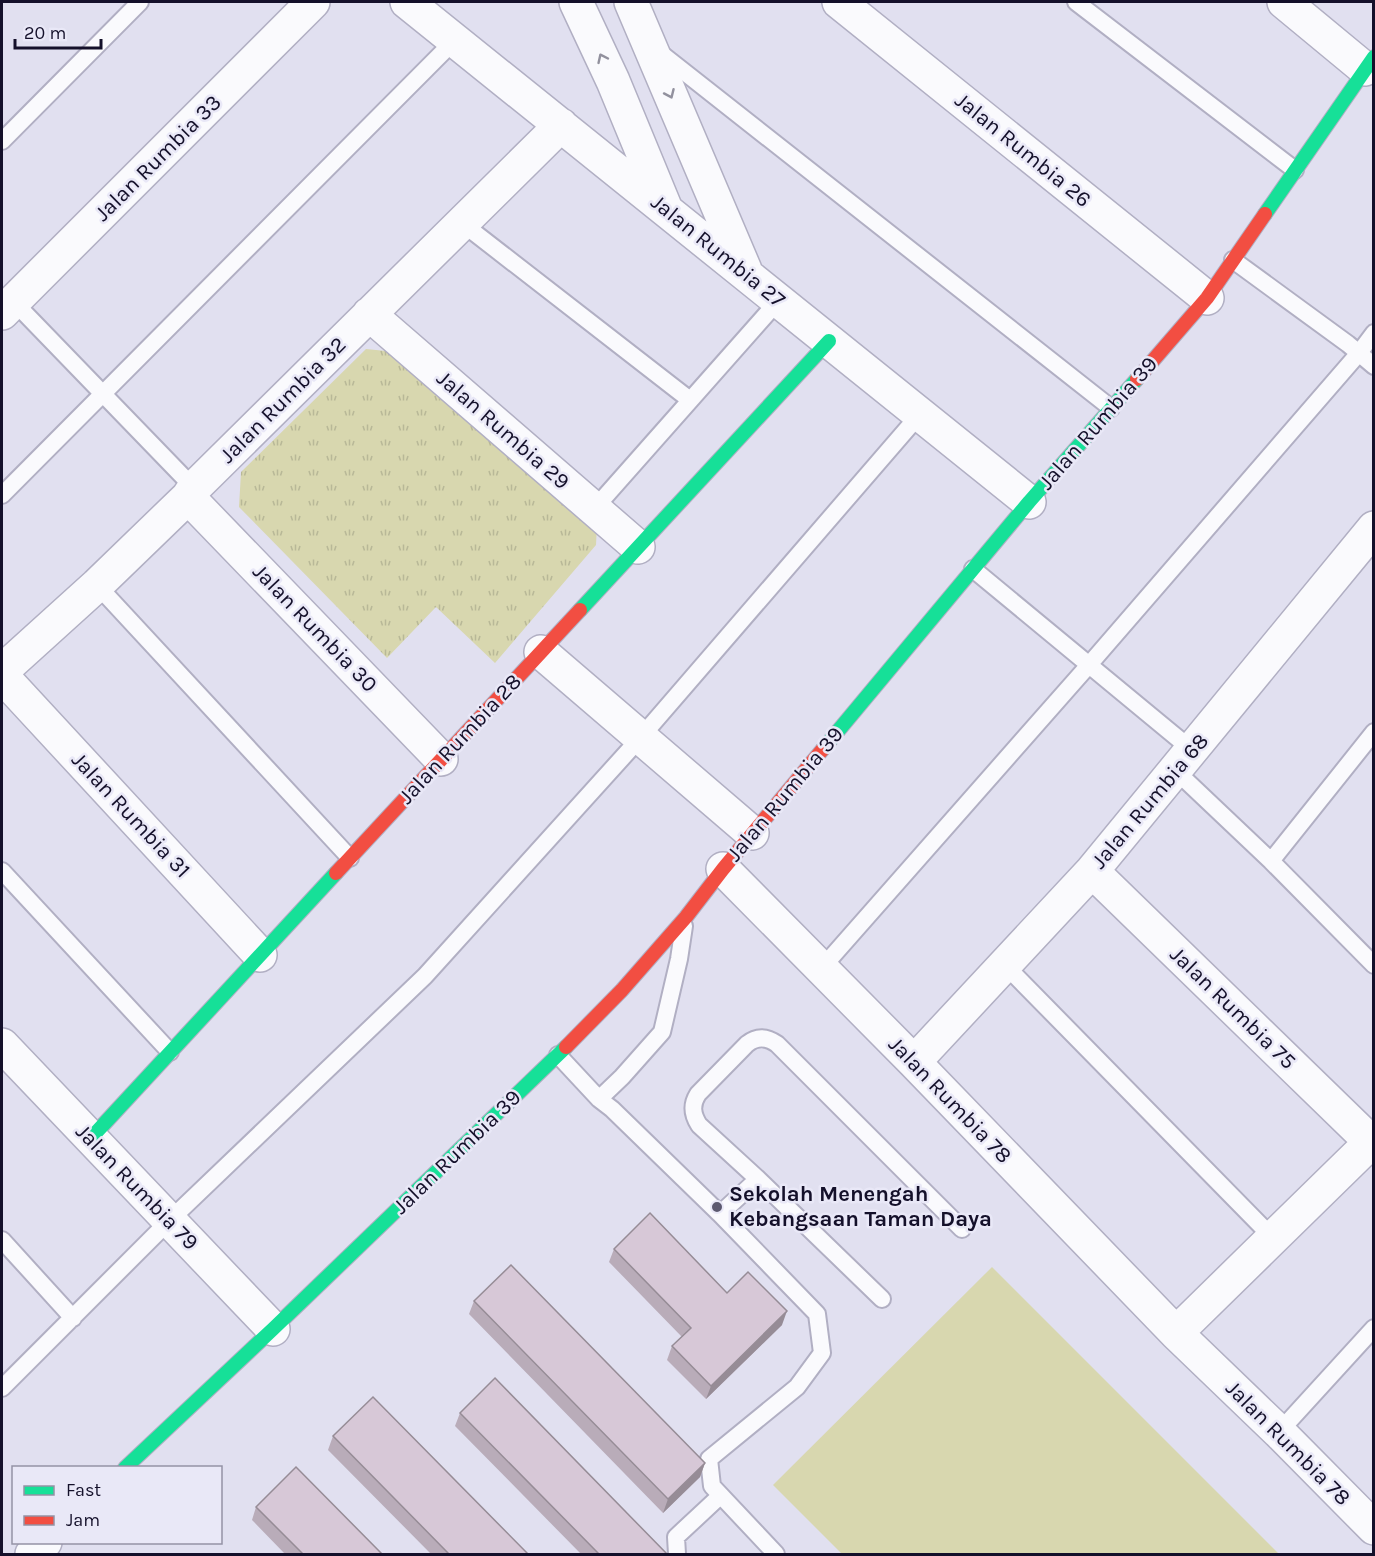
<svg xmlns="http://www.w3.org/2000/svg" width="1375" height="1556" viewBox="0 0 1375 1556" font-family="Karla,sans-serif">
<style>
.grass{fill:url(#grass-tufts)}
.park{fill:#d8d7af}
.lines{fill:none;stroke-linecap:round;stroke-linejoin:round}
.lane-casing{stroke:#b1afc3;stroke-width:20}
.street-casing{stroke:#b1afc3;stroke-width:36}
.fast-casing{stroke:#b1afc3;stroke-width:16}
.jam-casing{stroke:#b1afc3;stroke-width:16}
.lane{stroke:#fafafd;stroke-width:16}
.street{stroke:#fafafd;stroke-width:33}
.fast{stroke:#16e098;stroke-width:14}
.jam{stroke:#f24e42;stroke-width:14}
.wall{fill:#b9acb9}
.shaded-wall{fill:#968c96}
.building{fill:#d7c8d7;stroke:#968c96;stroke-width:1.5}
.oneway{stroke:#92919e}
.poi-dot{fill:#5c596f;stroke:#e9e8f7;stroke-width:2}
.labels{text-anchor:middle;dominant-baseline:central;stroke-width:5;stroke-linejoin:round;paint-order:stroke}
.street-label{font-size:22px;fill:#14102a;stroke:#e9e8f7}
.poi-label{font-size:22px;font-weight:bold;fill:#14102a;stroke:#e9e8f7;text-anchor:start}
</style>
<defs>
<pattern id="grass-tufts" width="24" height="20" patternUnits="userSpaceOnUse" patternTransform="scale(1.5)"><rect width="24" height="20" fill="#d8d7af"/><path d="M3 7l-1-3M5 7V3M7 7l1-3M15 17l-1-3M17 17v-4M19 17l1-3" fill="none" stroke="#b8b897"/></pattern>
</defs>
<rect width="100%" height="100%" fill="#e1e0f0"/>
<path class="grass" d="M 366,349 L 396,352 L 597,525 L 596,545 L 495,663 L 436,607 L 387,658 L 239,507 L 241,472 Z"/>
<path class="park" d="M 992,1267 L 1279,1554 L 842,1554 L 773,1485 Z"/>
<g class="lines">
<defs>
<path id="lane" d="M 1076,2 L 1295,170
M 659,52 L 1111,408
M 2,141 L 140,2
M 462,223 L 690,400
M 1233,260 L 1348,344 L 1374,366
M 14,302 L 194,488
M 2,495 L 455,40
M 594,509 L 779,300
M 973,569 L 1192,750
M 97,585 L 350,858
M 1176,771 L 1271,861 L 1374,965
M 1271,861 L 1374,732
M 2,871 L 170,1052
M 1004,964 L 1273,1238
M 821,969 L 1088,666 L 1359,353 L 1374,333
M 558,1055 L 599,1099 L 612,1109 L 720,1214 L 817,1314 L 822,1353 L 797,1387 L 709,1459 L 712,1486 L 776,1554
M 599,1099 L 622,1077 L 662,1032 L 679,959 L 684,926
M 758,1179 L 882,1299
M 720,1214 L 758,1179 L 699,1125 C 692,1114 691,1105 698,1094 L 747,1044 C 757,1036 767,1037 777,1044 L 962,1229
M 2,1240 L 73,1318
M 2,1388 L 170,1220 L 425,976 L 641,737 L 920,414
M 1279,1432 L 1374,1328
M 677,1554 L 676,1537 L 720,1496"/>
<path id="street" d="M 407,2 L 1029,502
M 576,2 L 613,81 L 665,207
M 631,2 L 745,270
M 839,2 L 1207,298
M 1284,2 L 1365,69
M 2,313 L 313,2
M 369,314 L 638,547
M 188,497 L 441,759
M 541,652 L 752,833
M 2,671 L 97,585 L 188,497 L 194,488 L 561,125
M 2,676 L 260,955
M 723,869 L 914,1062 L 1176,1333 L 1279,1432 L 1374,1528
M 1092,871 L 1374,1145
M 2,1045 L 273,1329
M 914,1062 L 1092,871 L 1374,528
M 1176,1333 L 1371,1142
M 32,1554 L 45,1542"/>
<path id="fast" d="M 1265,214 L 1374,57
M 580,610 L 829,341
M 823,749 L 1029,502 L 1137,379
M 91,1138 L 336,873
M 125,1468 L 273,1329 L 566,1047"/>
<path id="jam" d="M 1137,379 L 1207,298 L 1265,214
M 336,873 L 580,610
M 566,1047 L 622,990 L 686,917 L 723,869 L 823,749"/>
</defs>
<use href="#lane" class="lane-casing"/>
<use href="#street" class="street-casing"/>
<use href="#fast" class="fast-casing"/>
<use href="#jam" class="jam-casing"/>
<use href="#lane" class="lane"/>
<use href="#street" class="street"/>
<use href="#fast" class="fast"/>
<use href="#jam" class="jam"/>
</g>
<path class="wall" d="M 614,1249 L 727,1293 L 782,1325 L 706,1399 L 667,1360 L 672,1346 L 682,1337 L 609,1262 Z
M 474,1301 L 705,1463 L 700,1477 L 663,1513 L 469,1314 Z
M 460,1413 L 667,1554 L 581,1554 L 455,1426 Z
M 333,1436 L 528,1554 L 431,1554 L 328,1450 Z
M 256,1507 L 382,1554 L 285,1554 L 252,1520 Z"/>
<path class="shaded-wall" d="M 787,1311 L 782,1325 L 706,1399 L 711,1386 Z
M 705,1463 L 700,1477 L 663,1513 L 668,1499 Z"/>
<path class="building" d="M 650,1213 L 727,1293 L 748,1272 L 787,1311 L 711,1386 L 672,1346 L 691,1328 L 614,1249 Z
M 511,1265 L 705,1463 L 668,1499 L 474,1301 Z
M 495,1378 L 667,1554 L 599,1554 L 460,1413 Z
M 373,1397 L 528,1554 L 449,1554 L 333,1436 Z
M 296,1467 L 382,1554 L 303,1554 L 256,1507 Z"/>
<defs><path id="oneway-chevron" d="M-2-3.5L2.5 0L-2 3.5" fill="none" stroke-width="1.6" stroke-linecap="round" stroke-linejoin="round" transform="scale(1.5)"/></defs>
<g class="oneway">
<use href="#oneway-chevron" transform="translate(602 58) rotate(-115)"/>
<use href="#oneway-chevron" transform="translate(670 94) rotate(66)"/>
</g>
<circle class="poi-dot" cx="717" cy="1207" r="6"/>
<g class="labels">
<g class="street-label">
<text transform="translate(1023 150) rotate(39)">Jalan Rumbia 26</text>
<text transform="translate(158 158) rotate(-45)">Jalan Rumbia 33</text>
<text transform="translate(718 251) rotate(39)">Jalan Rumbia 27</text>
<text transform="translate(283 400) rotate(-45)">Jalan Rumbia 32</text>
<text transform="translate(1098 423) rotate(-49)">Jalan Rumbia 39</text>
<text transform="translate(503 430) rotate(41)">Jalan Rumbia 29</text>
<text transform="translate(315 628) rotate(46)">Jalan Rumbia 30</text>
<text transform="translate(460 739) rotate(-47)">Jalan Rumbia 28</text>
<text transform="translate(785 794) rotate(-50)">Jalan Rumbia 39</text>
<text transform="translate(1150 801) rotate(-50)">Jalan Rumbia 68</text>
<text transform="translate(131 815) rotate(47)">Jalan Rumbia 31</text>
<text transform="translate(1233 1008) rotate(44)">Jalan Rumbia 75</text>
<text transform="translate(950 1100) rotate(46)">Jalan Rumbia 78</text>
<text transform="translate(457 1152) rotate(-44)">Jalan Rumbia 39</text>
<text transform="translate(137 1187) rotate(46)">Jalan Rumbia 79</text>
<text transform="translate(1288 1443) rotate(45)">Jalan Rumbia 78</text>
</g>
<g class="poi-label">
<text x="729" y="1194">Sekolah Menengah<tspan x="729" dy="25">Kebangsaan Taman Daya</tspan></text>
</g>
</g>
<rect width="1375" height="1556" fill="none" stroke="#14102a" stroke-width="6"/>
<rect x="12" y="1466" width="210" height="78" fill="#e9e8f7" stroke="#9492a5" stroke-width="1.5"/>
<rect x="24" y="1486" width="30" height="9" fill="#16e098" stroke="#9492a5" stroke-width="1.5"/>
<text x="66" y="1496" font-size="18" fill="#14102a">Fast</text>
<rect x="24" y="1516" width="30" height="9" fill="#f24e42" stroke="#9492a5" stroke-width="1.5"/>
<text x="66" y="1526" font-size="18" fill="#14102a">Jam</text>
<path d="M15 39v9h86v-9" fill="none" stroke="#14102a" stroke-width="3"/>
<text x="24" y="39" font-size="18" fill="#14102a" stroke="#e9e8f7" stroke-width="4.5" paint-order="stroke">20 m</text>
</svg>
